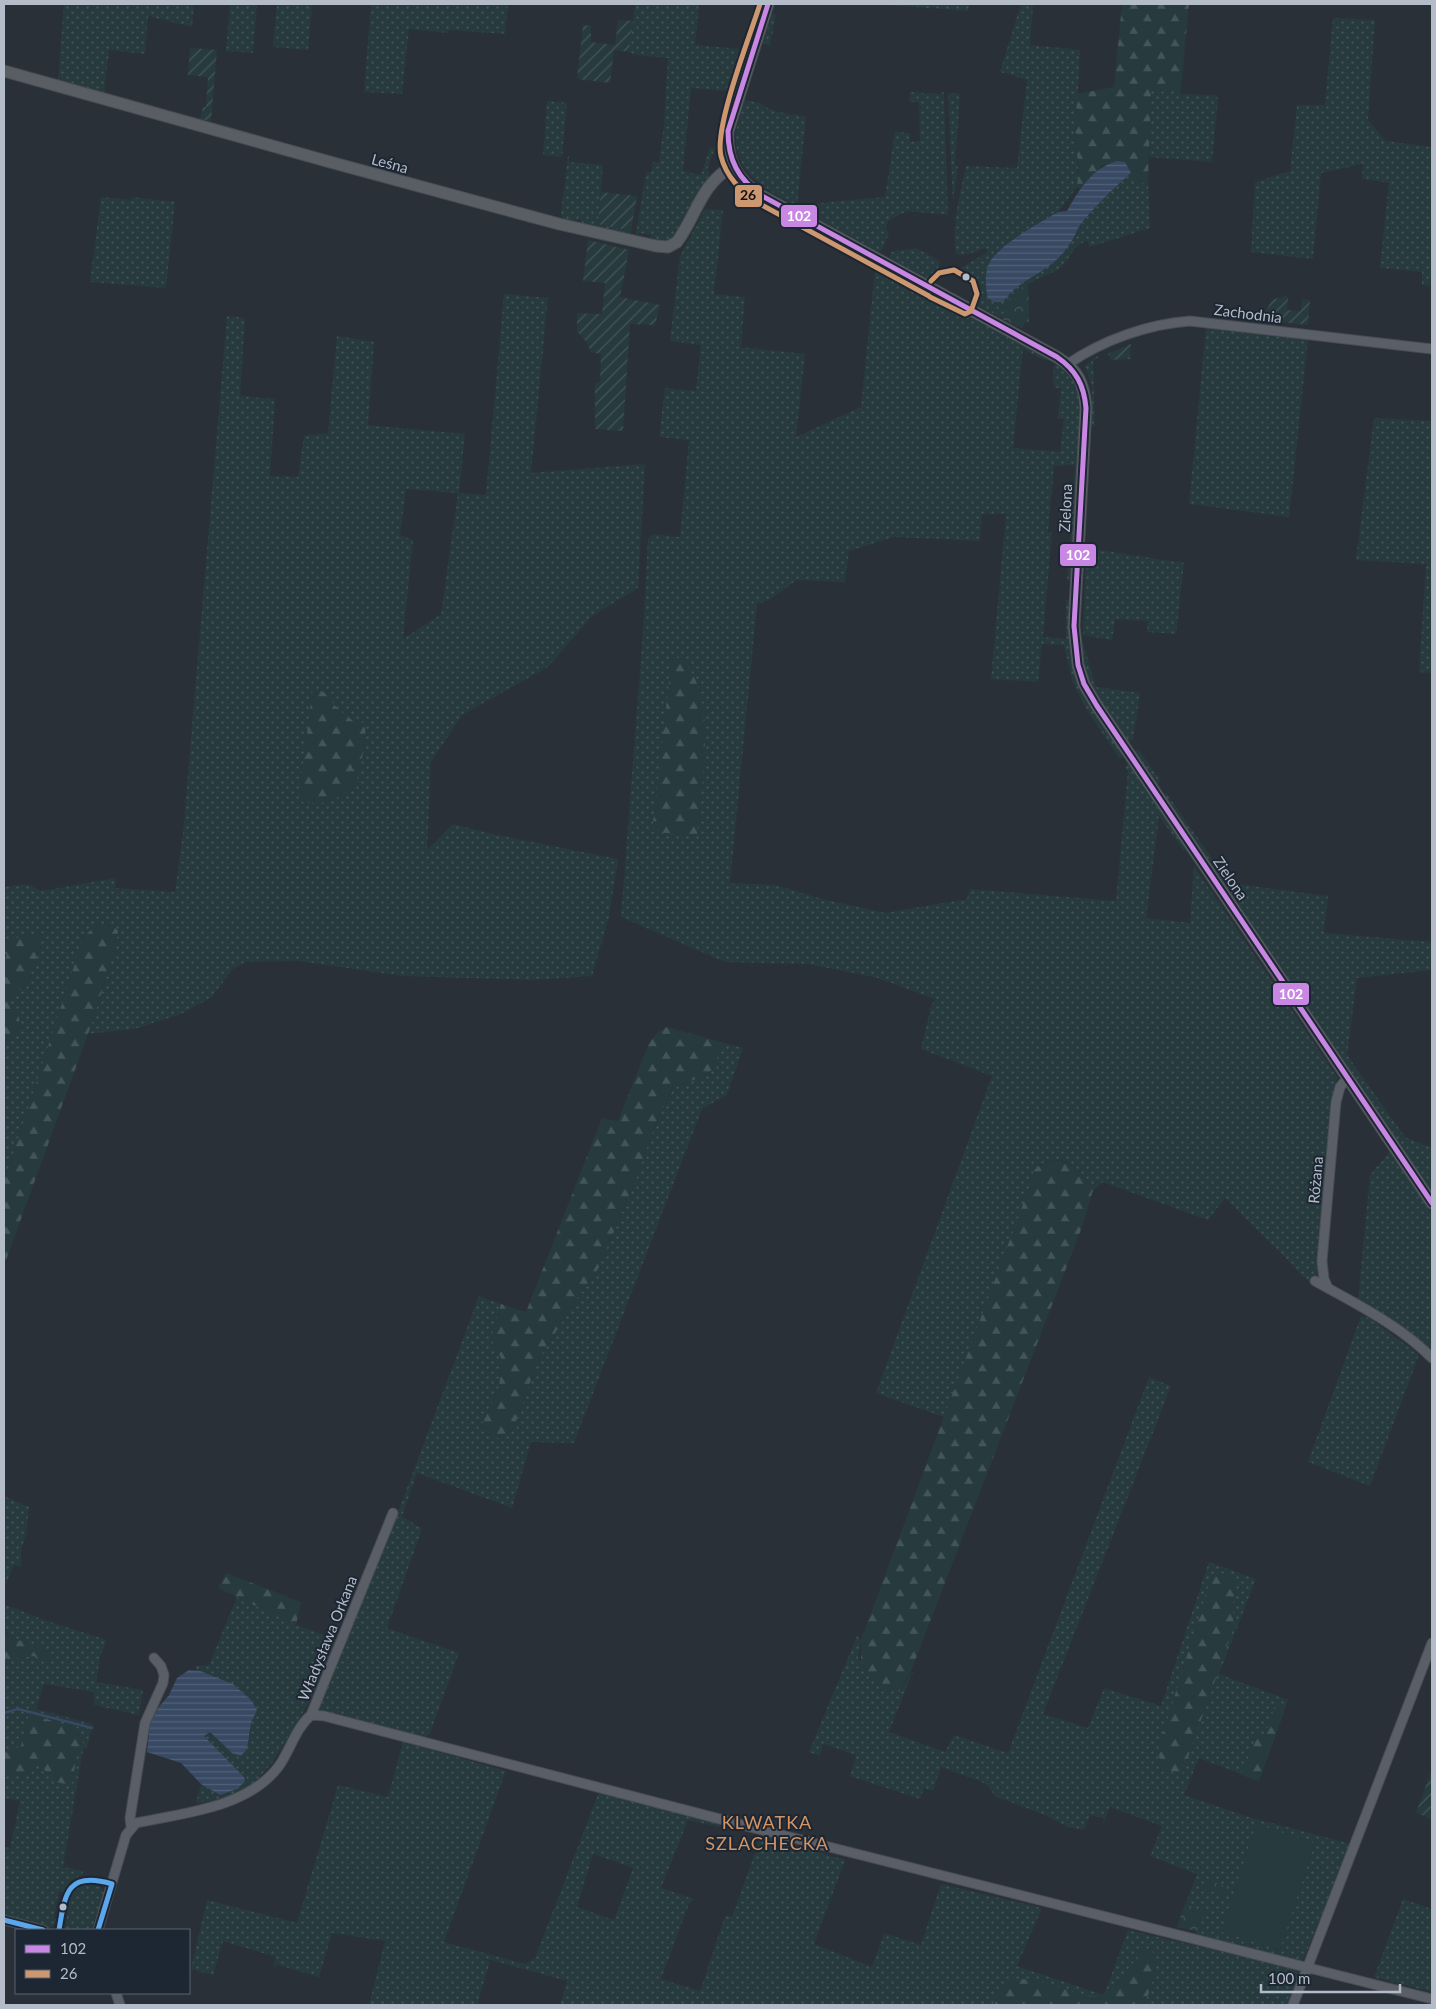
<svg xmlns="http://www.w3.org/2000/svg" width="1436" height="2009" viewBox="0 0 1436 2009" font-family="Lato,sans-serif">
<style>
.grass{fill:url(#grass-dots);fill-rule:evenodd}
.forest{fill:url(#forest-firs)}
.park{fill:url(#park-crowns)}
.garden{fill:url(#garden-furrows)}
.pitch{fill:#273a3e}
.water{fill:url(#water-rules)}
.lines{fill:none;stroke-linecap:round;stroke-linejoin:round}
.stream{stroke:#384963;stroke-width:2.5}
.street-casing{stroke:#484c53;stroke-width:11}
.secondary-casing{stroke:#484c53;stroke-width:13}
.street{stroke:#5a5e66;stroke-width:9}
.secondary{stroke:#595d64;stroke-width:11}
.bus-1-casing{stroke:#1d2633;stroke-width:9}
.bus-2-casing{stroke:#1d2633;stroke-width:9}
.bus-3-casing{stroke:#1d2633;stroke-width:9}
.bus-1{stroke:#c787e3;stroke-width:5}
.bus-2{stroke:#cd976f;stroke-width:5}
.bus-3{stroke:#5aa8eb;stroke-width:5}
.bus-dot{fill:#b4bcc9;stroke:#1d2633;stroke-width:2}
.labels{text-anchor:middle;dominant-baseline:central;stroke-width:4;stroke-linejoin:round;paint-order:stroke}
.street-label{font-size:15px;fill:#b4bcc9;stroke:#1d2633}
.quarter-label{font-size:18px;letter-spacing:1px;fill:#d59563;stroke:#1d2633}
.line-badge{stroke:#1d2633;stroke-width:2}
.badge-label{font-size:14px;text-anchor:middle;font-weight:bold;fill:#fff}
.pale-badge-label{font-size:14px;text-anchor:middle;font-weight:bold;fill:#111}
</style>
<defs>
<pattern id="grass-dots" width="8" height="8" patternUnits="userSpaceOnUse" patternTransform="scale(1.25)"><rect width="8" height="8" fill="#273a3e"/><path d="M2 2h.1M6 6h.1" fill="none" stroke="#445559" stroke-width="1.8" stroke-linecap="round"/></pattern>
<pattern id="forest-firs" width="22" height="20" patternUnits="userSpaceOnUse" patternTransform="scale(1.25)"><rect width="22" height="20" fill="#273a3e"/><path d="M5 1l3.5 6h-7zM16 11l3.5 6h-7z" fill="#445559"/></pattern>
<pattern id="park-crowns" width="20" height="18" patternUnits="userSpaceOnUse" patternTransform="scale(1.25)"><rect width="20" height="18" fill="#273a3e"/><path d="M2 6a3 3 0 1 1 6 0M12 15a3 3 0 1 1 6 0" fill="none" stroke="#445559"/></pattern>
<pattern id="garden-furrows" width="10" height="10" patternUnits="userSpaceOnUse" patternTransform="scale(1.25)"><rect width="10" height="10" fill="#273a3e"/><path d="M-1 1l2-2M0 10L10 0M9 11l2-2" fill="none" stroke="#445559"/></pattern>
<pattern id="water-rules" width="6" height="5" patternUnits="userSpaceOnUse" patternTransform="scale(1.25)"><rect width="6" height="5" fill="#384963"/><path d="M0 2.5h6" fill="none" stroke="#526178"/></pattern>
</defs>
<rect width="100%" height="100%" fill="#2a3038"/>
<path class="grass" d="M 64,4 L 194,4 L 192,27 L 148,16 L 145,54 L 109,50 L 104,95 L 58,81 Z
M 230,4 L 257,4 L 253,53 L 226,51 Z
M 277,4 L 312,4 L 308,50 L 273,47 Z
M 371,4 L 508,4 L 505,34 L 449,30 L 448,33 L 409,29 L 402,94 L 364,92 Z
M 635,4 L 699,4 L 695,45 L 741,49 L 752,12 L 760,14 L 728,112 L 721,111 L 728,91 L 691,88 L 683,171 L 701,175 L 710,147 L 715,148 L 707,170 L 710,173 C 701,190 684,236 665,242 C 660,243 655,242 650,241 L 651,235 L 639,233 L 638,238 L 636,233 L 646,173 L 651,172 L 653,162 L 659,163 L 664,124 L 668,58 L 636,55 L 629,52 Z
M 874,4 L 969,4 L 968,11 Z
M 1021,4 L 1033,4 L 1030,45 L 1080,50 L 1075,147 L 1078,167 L 1077,187 L 1058,212 L 1014,239 L 1003,302 L 1009,293 L 1025,279 L 1053,263 L 1075,237 L 1078,228 L 1094,208 L 1131,173 L 1142,183 L 1148,181 L 1150,228 L 1089,247 L 1088,241 C 1075,243 1072,255 1063,265 C 1057,272 1037,279 1028,284 L 1029,322 L 1025,322 L 1022,328 L 979,306 L 977,303 C 978,289 982,286 969,277 L 970,274 L 962,270 L 961,272 L 957,270 L 988,252 L 986,248 L 969,254 L 956,255 C 951,224 960,196 966,166 L 1017,168 L 1027,80 L 1000,72 Z
M 772,14 L 776,14 L 770,46 L 763,43 Z
M 1333,18 L 1375,20 L 1368,120 L 1386,141 L 1432,147 L 1432,286 L 1422,285 L 1422,272 L 1380,268 L 1389,183 L 1362,179 L 1363,164 L 1321,173 L 1313,259 L 1251,252 L 1255,182 L 1290,171 L 1297,105 L 1325,105 Z
M 1151,89 L 1181,89 L 1180,94 L 1216,95 L 1218,99 L 1212,162 L 1149,157 Z
M 910,92 L 939,94 L 944,92 L 948,215 L 907,211 L 888,221 L 886,228 L 889,234 L 883,248 L 879,252 L 806,212 L 808,204 L 885,197 L 895,132 L 910,133 L 910,142 L 920,141 L 919,102 L 909,102 Z
M 948,93 L 960,94 L 955,165 L 958,166 L 953,203 Z
M 744,100 L 760,103 L 769,109 L 791,115 L 794,114 L 806,117 L 797,206 C 767,191 733,172 736,134 C 737,123 742,111 744,100 Z
M 547,101 L 567,103 L 562,157 L 543,155 Z
M 569,155 L 569,162 L 603,165 L 598,224 L 631,231 L 630,236 L 582,224 L 581,220 L 578,219 L 575,222 L 563,219 L 561,214 L 568,156 Z
M 101,197 L 131,200 L 132,197 L 175,202 L 166,288 L 90,282 Z
M 705,209 L 723,210 L 714,294 L 745,297 L 741,347 L 805,354 L 796,437 L 861,407 L 875,271 L 816,237 L 819,233 L 1047,356 L 1046,361 L 1023,349 L 1013,448 L 1060,452 L 1064,419 L 1058,418 L 1061,388 L 1054,388 L 1053,368 L 1056,363 C 1076,375 1076,382 1081,404 L 1071,581 L 1067,581 L 1075,465 L 1054,466 L 1048,532 L 1052,532 L 1043,637 L 1066,639 L 1066,600 L 1069,600 L 1069,638 L 1073,664 L 1125,757 L 1119,758 L 1087,710 L 1072,680 L 1064,645 L 1042,644 L 1038,682 L 991,679 L 1006,514 L 982,514 L 980,541 L 894,537 L 849,551 L 845,582 L 797,580 L 769,600 L 757,604 L 730,883 L 776,885 L 822,899 L 885,913 L 967,899 L 970,889 L 1116,901 L 1128,771 L 1125,767 L 1129,763 L 1187,848 L 1184,851 L 1159,816 L 1146,918 L 1190,923 L 1194,866 L 1337,1077 L 1332,1095 L 1317,1256 L 1320,1275 L 1328,1293 C 1302,1280 1300,1272 1281,1253 C 1262,1235 1244,1217 1225,1198 L 1208,1220 L 1103,1182 L 1093,1190 C 1085,1177 1074,1160 1056,1160 C 1051,1160 1045,1163 1040,1164 L 944,1417 L 876,1393 L 992,1076 L 921,1049 L 931,1006 L 935,999 L 878,978 L 808,964 L 725,962 L 621,917 L 643,633 L 648,539 L 653,534 L 680,537 L 689,440 L 659,437 L 665,388 L 696,391 L 701,345 L 670,341 L 680,256 Z
M 916,248 L 940,261 L 937,273 L 927,278 L 890,259 L 891,252 Z
M 504,294 L 548,298 L 531,473 L 645,464 L 638,588 L 592,616 L 548,667 L 462,715 L 431,762 L 427,850 L 453,824 L 492,834 L 618,859 L 609,917 L 592,976 L 532,980 L 402,976 L 299,961 L 245,962 L 233,969 L 212,997 L 181,1014 L 134,1029 L 87,1034 L 93,1020 L 116,944 L 118,931 L 112,924 L 97,925 L 84,936 L 4,1182 L 4,991 L 10,960 L 4,957 L 4,887 L 28,884 L 41,891 L 116,878 L 115,888 L 175,892 L 183,833 L 227,316 L 245,318 L 240,396 L 275,399 L 270,476 L 298,477 L 304,436 L 328,433 L 337,336 L 374,342 L 368,425 L 465,434 L 459,493 L 486,495 ZM 406,489 L 458,493 L 441,614 L 403,639 L 413,540 L 400,535 Z
M 1206,328 L 1308,340 L 1289,517 L 1189,504 Z
M 1096,356 L 1099,357 L 1093,360 L 1095,426 L 1092,426 L 1092,386 L 1085,366 Z
M 1374,418 L 1432,421 L 1432,673 L 1419,672 L 1426,564 L 1356,560 Z
M 1086,548 L 1184,563 L 1176,634 L 1147,632 L 1148,621 L 1115,619 L 1112,640 L 1083,635 Z
M 1083,643 L 1096,687 L 1140,693 L 1133,740 L 1128,743 L 1098,697 L 1086,673 L 1078,646 Z
M 1138,749 L 1160,780 L 1157,788 L 1133,752 Z
M 1167,794 L 1229,883 L 1328,896 L 1324,933 L 1432,942 L 1432,970 L 1357,978 L 1347,1055 L 1405,1137 L 1432,1148 L 1432,1194 L 1162,796 Z
M 725,1043 L 743,1048 L 727,1095 L 702,1109 L 574,1443 L 531,1442 L 512,1508 L 417,1473 L 402,1516 L 422,1529 L 387,1628 L 459,1653 L 430,1734 L 424,1738 L 316,1710 L 321,1704 L 397,1515 L 479,1296 L 501,1304 L 491,1339 L 502,1360 L 499,1387 L 481,1427 L 512,1432 L 539,1358 L 576,1300 L 598,1269 L 636,1179 L 654,1128 L 673,1088 L 709,1074 Z
M 1390,1151 L 1432,1215 L 1432,1354 L 1390,1317 L 1358,1300 L 1370,1175 Z
M 1361,1316 L 1370,1318 L 1419,1355 L 1370,1486 L 1308,1462 Z
M 1149,1377 L 1171,1386 L 1043,1714 L 1088,1728 L 1104,1688 L 1161,1706 L 1209,1562 L 1256,1579 L 1219,1674 L 1288,1700 L 1259,1781 L 1199,1758 L 1184,1795 L 1245,1816 L 1351,1844 L 1305,1955 L 1302,1960 L 1296,1960 L 1196,1935 L 1197,1931 L 1177,1927 L 1197,1874 L 1150,1856 L 1162,1826 L 1110,1807 L 1103,1824 L 1104,1818 L 1090,1815 L 1084,1830 L 1068,1827 L 1047,1816 L 995,1796 L 989,1787 L 982,1782 L 941,1767 L 933,1791 L 924,1788 L 920,1799 L 850,1776 L 856,1755 L 823,1744 L 820,1756 L 809,1752 L 857,1636 L 861,1640 L 858,1659 L 861,1661 L 868,1674 L 899,1692 L 913,1671 L 889,1732 L 945,1752 L 954,1735 L 1008,1753 Z
M 4,1496 L 29,1507 L 26,1535 L 21,1549 L 21,1567 L 14,1565 L 4,1588 Z
M 237,1597 L 296,1625 L 338,1640 L 313,1696 L 272,1763 L 253,1784 L 224,1799 L 196,1803 L 201,1784 L 220,1795 L 244,1777 L 204,1736 L 210,1732 L 232,1753 L 250,1735 L 251,1723 L 255,1715 L 227,1681 L 197,1672 L 195,1666 L 209,1665 Z
M 4,1604 L 44,1620 L 107,1640 L 101,1654 L 96,1682 L 143,1690 L 139,1715 L 94,1705 L 94,1692 L 44,1684 L 36,1709 L 93,1724 L 87,1747 L 83,1750 L 63,1867 L 83,1871 L 82,1875 L 71,1881 L 63,1892 L 59,1891 L 54,1918 L 57,1919 L 52,1927 L 48,1928 L 4,1917 L 4,1847 L 10,1848 L 20,1801 L 4,1798 L 4,1657 L 32,1646 C 2,1634 4,1637 4,1604 Z
M 403,1742 L 506,1771 L 444,1942 L 525,1964 L 535,1958 L 599,1792 L 721,1823 L 719,1827 L 688,1820 L 661,1888 L 694,1899 L 689,1904 L 661,1979 L 700,1991 L 725,1916 L 732,1917 L 761,1836 L 845,1860 L 814,1944 L 872,1967 L 884,1933 L 921,1945 L 941,1884 L 1042,1908 L 1017,1966 L 1104,1995 L 1128,1930 L 1297,1969 L 1299,1975 L 1288,2005 L 560,2005 L 567,1981 L 476,1956 L 490,1962 L 477,2005 L 369,2005 L 385,1941 L 332,1933 L 319,1977 L 278,1965 L 273,1967 L 276,1957 L 223,1941 L 213,1975 L 191,1969 L 207,1900 L 297,1923 L 338,1785 L 388,1797 ZM 593,1854 L 633,1868 L 614,1920 L 577,1907 Z
M 87,1884 L 100,1887 L 105,1895 L 96,1924 L 91,1930 L 65,1930 L 70,1896 L 78,1887 Z
M 1403,1899 L 1432,1909 L 1432,1992 L 1374,1977 Z"/>
<path class="forest" d="M 1122,4 L 1189,4 L 1181,89 L 1151,90 L 1148,181 L 1142,183 L 1131,173 L 1125,162 L 1103,165 L 1080,189 L 1077,187 L 1079,165 L 1075,147 L 1077,94 L 1114,87 Z
M 672,655 C 677,658 683,660 686,664 C 718,704 701,786 697,835 L 652,832 Z
M 313,687 L 329,695 L 334,705 L 353,721 L 366,723 L 363,753 L 356,785 C 336,799 329,806 302,802 L 299,795 Z
M 112,924 L 118,931 L 116,944 L 93,1020 L 4,1266 L 4,1182 L 84,936 L 97,925 Z
M 45,933 L 26,987 L 12,994 L 10,1007 L 19,1018 L 20,1028 L 4,1043 L 4,962 L 7,954 L 4,954 L 4,941 L 29,935 Z
M 667,1027 L 725,1043 L 709,1074 L 672,1088 L 655,1125 L 636,1179 L 598,1269 L 576,1300 L 539,1358 L 512,1432 L 503,1439 L 489,1436 L 481,1427 L 499,1387 L 502,1360 L 491,1339 L 501,1304 L 526,1312 L 602,1118 L 618,1121 L 649,1043 L 658,1032 Z
M 1056,1160 C 1076,1164 1083,1173 1093,1190 L 1082,1227 L 911,1671 L 899,1692 L 882,1688 L 868,1674 L 861,1661 L 861,1640 L 1028,1191 C 1034,1168 1032,1166 1056,1160 Z
M 1216,1571 L 1238,1579 L 1233,1602 L 1233,1629 L 1181,1777 L 1161,1765 L 1158,1750 L 1209,1584 Z
M 226,1573 L 301,1602 L 296,1625 L 218,1588 Z
M 4,1631 L 7,1636 L 47,1650 L 50,1660 L 41,1662 L 34,1656 L 4,1660 Z
M 1277,1700 L 1286,1706 L 1259,1781 L 1241,1775 L 1257,1735 L 1264,1737 Z
M 29,1714 L 77,1728 L 81,1733 L 83,1743 L 77,1753 L 72,1785 L 51,1781 L 39,1760 L 31,1773 L 10,1776 L 4,1775 L 4,1753 L 21,1746 Z
M 1144,1947 L 1153,1952 C 1157,1971 1153,1988 1143,2005 L 992,2005 C 997,1997 1002,1987 1011,1982 C 1037,1969 1085,2008 1108,1992 C 1122,1982 1133,1962 1144,1947 Z"/>
<path class="park" d="M 1028,284 L 1029,322 L 1025,322 L 1022,328 L 1002,319 C 1005,302 1013,292 1028,284 Z
M 1206,1879 L 1227,1887 L 1224,1896 L 1203,1888 Z
M 1185,1904 L 1205,1912 L 1197,1931 L 1177,1927 Z"/>
<path class="garden" d="M 618,20 L 633,21 L 629,52 L 614,50 L 610,83 L 577,79 L 583,25 L 591,26 L 591,42 L 615,45 Z
M 190,48 L 217,50 L 211,121 L 200,119 L 203,107 L 206,107 L 208,77 L 188,75 Z
M 601,192 L 637,196 L 631,231 L 598,224 Z
M 588,240 L 629,250 L 620,297 L 660,305 L 655,325 L 630,324 L 623,431 L 595,429 L 595,384 L 600,382 L 601,354 L 591,352 L 587,343 L 577,331 L 577,313 L 602,314 L 605,283 L 583,281 Z
M 1285,296 L 1288,297 L 1287,310 L 1301,311 L 1302,299 L 1310,300 L 1308,325 L 1261,320 L 1272,300 Z
M 1131,344 L 1130,359 L 1111,360 L 1108,354 Z
M 1432,1769 L 1432,1819 L 1416,1813 Z"/>
<path class="pitch" d="M 1256,1824 L 1315,1843 L 1280,1950 L 1221,1932 Z"/>
<path class="water" d="M 1117,161 L 1125,162 L 1131,173 C 1113,189 1095,206 1080,225 C 1077,229 1076,234 1073,239 C 1068,247 1061,256 1054,262 C 1035,278 1019,280 1003,302 L 994,302 L 988,298 C 985,288 984,270 991,260 C 1005,241 1038,224 1058,212 L 1067,211 C 1079,190 1092,168 1117,161 Z
M 189,1670 L 200,1671 L 233,1684 L 251,1700 L 257,1710 L 251,1723 L 247,1749 L 241,1756 L 232,1753 L 210,1732 L 204,1736 L 244,1777 L 245,1781 L 237,1789 L 220,1795 L 201,1784 L 181,1763 L 147,1752 L 150,1724 L 158,1708 L 169,1695 L 177,1678 Z"/>
<g class="lines">
<path class="stream" d="M 4,1713 L 18,1709 L 92,1728"/>
<defs>
<path id="street" d="M 1068,364 C 1103,340 1148,324 1190,321 L 1432,349
M 1315,1281 C 1356,1304 1398,1324 1432,1358
M 1328,1288 L 1324,1279 L 1322,1261 L 1336,1102 L 1340,1087 L 1348,1077
M 311,1715 L 324,1716 L 766,1831 L 1432,1999
M 131,1827 L 130,1818 L 145,1723 L 163,1683 L 164,1675 L 161,1666 L 154,1658
M 4,1920 L 43,1930
M 98,1930 L 126,1835 L 136,1823 C 183,1813 248,1808 279,1766 C 290,1750 296,1728 311,1715 L 393,1513
M 116,1993 L 120,2005
M 1293,2005 L 1432,1643"/>
<path id="secondary" d="M 768,4 L 728,131 C 726,161 738,181 762,196 L 1057,357 C 1078,370 1084,383 1086,408 L 1074,626 L 1078,665 L 1084,684 L 1097,706 L 1432,1203
M 4,71 L 330,162 L 559,224 L 656,246 L 668,247 L 677,242 C 698,213 699,187 732,166"/>
</defs>
<use href="#street" class="street-casing"/>
<use href="#secondary" class="secondary-casing"/>
<use href="#street" class="street"/>
<use href="#secondary" class="secondary"/>
<defs>
<path id="bus-1" d="M 768,4 L 728,131 C 728,160 738,179 762,196 L 1057,357 C 1076,370 1084,385 1086,408 L 1074,626 L 1078,665 L 1084,684 L 1097,706 L 1432,1203"/>
<path id="bus-2" d="M 760,4 C 750,36 714,127 721,156 C 726,177 741,191 758,203 L 929,296
M 930,297 L 965,314 L 971,311 L 977,294 L 973,281 L 954,270 L 939,273 L 931,281"/>
<path id="bus-3" d="M 4,1920 L 43,1930
M 59,1930 C 65,1892 68,1871 112,1884
M 98,1930 L 112,1884"/>
</defs>
<use href="#bus-1" class="bus-1-casing"/>
<use href="#bus-2" class="bus-2-casing"/>
<use href="#bus-3" class="bus-3-casing"/>
<use href="#bus-1" class="bus-1"/>
<use href="#bus-2" class="bus-2"/>
<use href="#bus-3" class="bus-3"/>
</g>
<g class="bus-dot">
<circle cx="966" cy="277" r="4.5"/>
<circle cx="63" cy="1907" r="4.5"/>
</g>
<g class="labels">
<g class="street-label">
<text transform="translate(390 163) rotate(15)">Leśna</text>
<text transform="translate(1248 313) rotate(7)">Zachodnia</text>
<text transform="translate(1065 508) rotate(-87)">Zielona</text>
<text transform="translate(1231 878) rotate(56)">Zielona</text>
<text transform="translate(1315 1180) rotate(-85)">Różana</text>
<text transform="translate(327 1638) rotate(-68)">Władysława Orkana</text>
</g>
<g class="quarter-label">
<text x="767" y="1822">KLWATKA<tspan x="767" dy="21">SZLACHECKA</tspan></text>
</g>
</g>
<g class="line-badge">
<rect x="734" y="184" width="29" height="24" rx="5" fill="#cd976f"/>
<rect x="780" y="204" width="38" height="24" rx="5" fill="#c787e3"/>
<rect x="1059" y="543" width="38" height="24" rx="5" fill="#c787e3"/>
<rect x="1272" y="982" width="38" height="24" rx="5" fill="#c787e3"/>
</g>
<g class="badge-label">
<text x="799" y="221">102</text>
<text x="1078" y="560">102</text>
<text x="1291" y="999">102</text>
</g>
<g class="pale-badge-label">
<text x="748" y="200">26</text>
</g>
<rect width="1436" height="2009" fill="none" stroke="#b4bcc9" stroke-width="10"/>
<rect x="15" y="1929" width="175" height="65" fill="#1d2633" stroke="#59626f"/>
<rect x="25" y="1945" width="25" height="8" fill="#c787e3" stroke="#59626f"/>
<text x="60" y="1954" font-size="15" fill="#b4bcc9">102</text>
<rect x="25" y="1970" width="25" height="8" fill="#cd976f" stroke="#59626f"/>
<text x="60" y="1979" font-size="15" fill="#b4bcc9">26</text>
<path d="M1261 1984v8h139v-8" fill="none" stroke="#b4bcc9" stroke-width="2.5"/>
<text x="1268" y="1984" font-size="15" fill="#b4bcc9" stroke="#1d2633" stroke-width="4" paint-order="stroke">100 m</text>
</svg>
